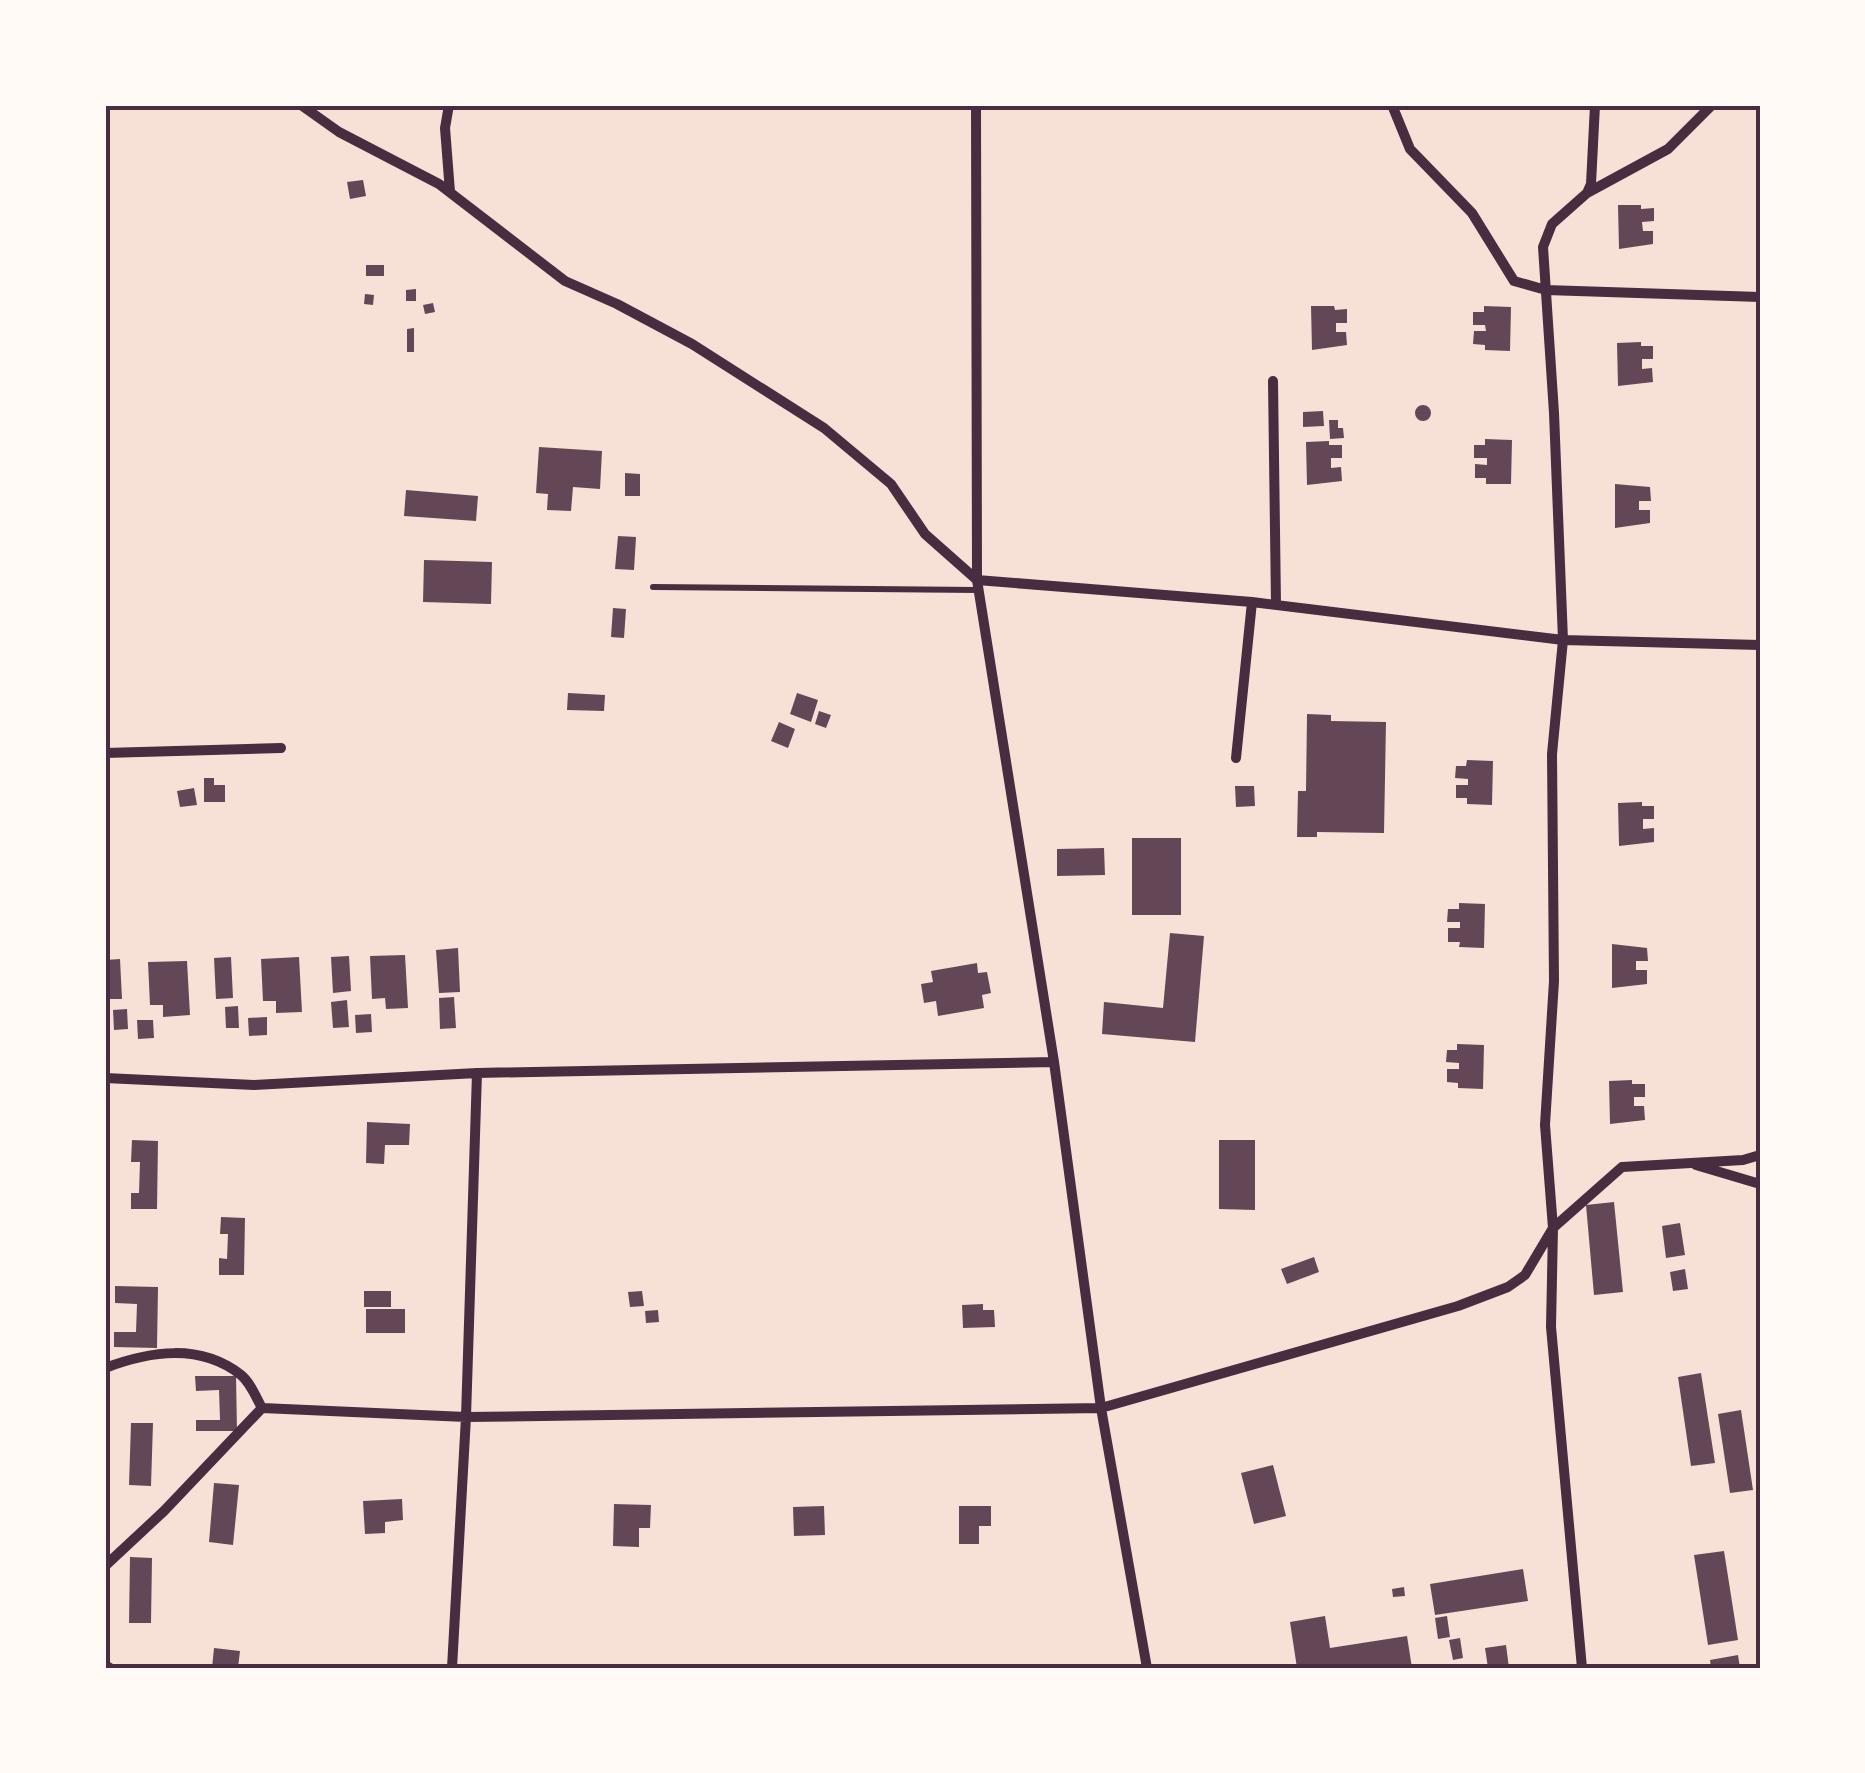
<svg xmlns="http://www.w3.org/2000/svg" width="1865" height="1773" viewBox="0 0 1865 1773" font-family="Overpass,sans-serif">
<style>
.building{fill:#644757}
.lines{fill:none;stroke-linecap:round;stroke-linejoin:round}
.service{stroke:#4a2c40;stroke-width:6}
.minor{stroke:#4a2c40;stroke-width:10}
.neatline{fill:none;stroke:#4a2c40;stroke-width:4}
</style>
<rect width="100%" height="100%" fill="#f7e1d7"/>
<path class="building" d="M 363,180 L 366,196 L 350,199 L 347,182 Z
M 1618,205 L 1641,205 L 1641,209 L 1654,208 L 1654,221 L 1642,222 L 1643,231 L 1653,231 L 1653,244 L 1619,249 Z
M 366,265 L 384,265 L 384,276 L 366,276 Z
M 416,289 L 416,301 L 406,301 L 406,290 Z
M 365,294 L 374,295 L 373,305 L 364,304 Z
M 433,303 L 435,312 L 425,314 L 423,305 Z
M 1311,306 L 1334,306 L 1335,310 L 1347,309 L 1347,323 L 1336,323 L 1336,332 L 1346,332 L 1347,345 L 1312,350 Z
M 1484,306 L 1511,307 L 1510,351 L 1485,350 L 1485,345 L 1473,344 L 1474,331 L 1486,331 L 1485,325 L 1473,325 L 1473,312 L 1484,312 Z
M 414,328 L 414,352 L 407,352 L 407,329 Z
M 1641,342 L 1641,346 L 1653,346 L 1653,359 L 1642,359 L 1642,369 L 1652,368 L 1653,382 L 1618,386 L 1617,343 Z
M1415 413a8 8 0 1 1 16 0a8 8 0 1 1-16 0Z
M 1323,411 L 1324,426 L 1303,427 L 1303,412 Z
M 1329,420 L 1338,420 L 1338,428 L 1343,428 L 1344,438 L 1330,439 Z
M 1485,439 L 1512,440 L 1511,484 L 1486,484 L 1486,478 L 1475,478 L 1475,464 L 1487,465 L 1487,458 L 1474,458 L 1474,445 L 1485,445 Z
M 1329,441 L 1329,445 L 1342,445 L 1342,458 L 1331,458 L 1331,468 L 1341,467 L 1342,481 L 1307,485 L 1306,442 Z
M 539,447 L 602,451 L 600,489 L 573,487 L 571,511 L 547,510 L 548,494 L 536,493 Z
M 625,473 L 640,474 L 640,496 L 625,496 Z
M 1615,484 L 1650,487 L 1651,501 L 1639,501 L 1639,510 L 1650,510 L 1650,523 L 1615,528 Z
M 406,490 L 478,496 L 476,521 L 404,516 Z
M 618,536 L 636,537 L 634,570 L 615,569 Z
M 424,560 L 492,562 L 491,604 L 423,602 Z
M 613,608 L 626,609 L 624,638 L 611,637 Z
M 568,693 L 605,695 L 604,711 L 567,710 Z
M 797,693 L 818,700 L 811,722 L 790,714 Z
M 819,711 L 831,715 L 826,728 L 815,724 Z
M 1307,714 L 1331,715 L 1331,721 L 1386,722 L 1384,833 L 1317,832 L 1317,837 L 1297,837 L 1298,791 L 1306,791 Z
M 779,722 L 795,729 L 788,748 L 771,741 Z
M 1467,760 L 1493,761 L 1492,805 L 1467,804 L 1467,798 L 1456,798 L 1456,785 L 1468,785 L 1468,779 L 1455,778 L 1456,766 L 1466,766 Z
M 204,778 L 214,778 L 214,785 L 225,785 L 225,802 L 204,802 Z
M 1235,786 L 1254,786 L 1255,806 L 1236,807 Z
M 194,788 L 197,805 L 180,807 L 177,791 Z
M 1642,802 L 1642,806 L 1654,806 L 1654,819 L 1643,819 L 1643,829 L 1654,828 L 1654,842 L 1619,846 L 1618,803 Z
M 1132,838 L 1181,838 L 1181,915 L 1132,915 Z
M 1104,848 L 1105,875 L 1057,876 L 1057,849 Z
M 1459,903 L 1485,904 L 1484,948 L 1459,947 L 1460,942 L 1448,942 L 1448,928 L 1460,928 L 1460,922 L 1447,922 L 1448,909 L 1459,909 Z
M 1170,933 L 1204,936 L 1195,1042 L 1102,1034 L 1104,1002 L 1163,1008 Z
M 1612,944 L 1647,948 L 1648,961 L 1636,961 L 1636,970 L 1647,970 L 1647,984 L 1612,988 Z
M 458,948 L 460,992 L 439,993 L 436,950 Z
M 405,955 L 408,1008 L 386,1009 L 385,998 L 372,999 L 370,956 Z
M 349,956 L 351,991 L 333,993 L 331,957 Z
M 231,957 L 233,998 L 216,999 L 214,958 Z
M 299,957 L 302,1012 L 276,1013 L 276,1001 L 263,1001 L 261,959 Z
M 120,959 L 122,999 L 105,999 L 105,960 Z
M 187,961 L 190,1015 L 163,1017 L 163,1005 L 150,1005 L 148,962 Z
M 977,963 L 978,973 L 987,972 L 991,993 L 982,995 L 984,1008 L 938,1016 L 936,1001 L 924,1003 L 921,984 L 933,982 L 931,971 Z
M 454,997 L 456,1028 L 440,1029 L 439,998 Z
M 347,1000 L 349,1027 L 333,1028 L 331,1002 Z
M 238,1006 L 239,1028 L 226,1028 L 225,1007 Z
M 127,1009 L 128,1029 L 114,1030 L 113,1010 Z
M 371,1014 L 372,1032 L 356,1033 L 355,1015 Z
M 267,1017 L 267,1035 L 249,1036 L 248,1018 Z
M 137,1020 L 153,1020 L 154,1038 L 138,1039 Z
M 1457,1044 L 1484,1045 L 1483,1089 L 1458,1088 L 1458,1083 L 1447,1082 L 1447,1069 L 1459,1069 L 1459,1063 L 1446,1062 L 1447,1050 L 1457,1050 Z
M 1632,1080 L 1632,1084 L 1645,1084 L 1645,1097 L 1634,1097 L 1634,1106 L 1644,1106 L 1645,1120 L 1610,1124 L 1609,1081 Z
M 367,1122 L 410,1124 L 409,1145 L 385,1145 L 384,1164 L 366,1163 Z
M 132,1140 L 158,1141 L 157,1209 L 131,1209 L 131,1193 L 139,1193 L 140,1162 L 131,1162 Z
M 1219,1140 L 1255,1140 L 1255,1210 L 1219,1209 Z
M 1614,1202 L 1623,1292 L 1594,1295 L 1586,1205 Z
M 221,1217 L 245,1218 L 244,1275 L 219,1275 L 219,1258 L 227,1259 L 228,1234 L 220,1234 Z
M 1680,1223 L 1685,1255 L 1666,1258 L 1662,1226 Z
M 1314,1257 L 1319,1272 L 1287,1284 L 1281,1269 Z
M 1685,1269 L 1688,1289 L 1673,1291 L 1670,1272 Z
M 115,1286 L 158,1287 L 157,1348 L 114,1347 L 114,1332 L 136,1332 L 137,1304 L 115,1303 Z
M 364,1291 L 391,1291 L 391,1307 L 364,1307 Z
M 642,1291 L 644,1306 L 630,1307 L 628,1292 Z
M 983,1304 L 983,1310 L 994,1310 L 995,1327 L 963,1328 L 962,1305 Z
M 366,1309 L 405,1309 L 405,1333 L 366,1333 Z
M 658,1310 L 659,1322 L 646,1323 L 645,1311 Z
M 1701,1373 L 1715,1463 L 1691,1466 L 1678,1377 Z
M 195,1376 L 236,1376 L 237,1431 L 196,1431 L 196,1420 L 220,1420 L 219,1390 L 196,1391 Z
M 1741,1410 L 1753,1490 L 1730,1493 L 1718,1414 Z
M 131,1423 L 153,1423 L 151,1486 L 129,1485 Z
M 1273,1465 L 1286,1516 L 1254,1524 L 1241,1473 Z
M 214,1483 L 239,1485 L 233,1545 L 209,1542 Z
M 402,1499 L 403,1520 L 385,1522 L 385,1533 L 365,1534 L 363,1501 Z
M 614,1504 L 651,1505 L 650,1528 L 639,1528 L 639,1547 L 613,1546 Z
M 824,1506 L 825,1535 L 794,1536 L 793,1507 Z
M 959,1506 L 991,1506 L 991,1526 L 979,1526 L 979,1544 L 959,1544 Z
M 1724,1551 L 1738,1640 L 1708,1645 L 1694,1555 Z
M 130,1557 L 152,1558 L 151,1623 L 129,1623 Z
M 1523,1569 L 1528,1601 L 1435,1615 L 1430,1584 Z
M 1404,1587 L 1405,1596 L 1393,1597 L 1392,1589 Z
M 1325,1616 L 1330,1648 L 1407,1636 L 1412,1668 L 1297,1668 L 1290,1622 Z
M 1447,1616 L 1450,1637 L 1438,1639 L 1435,1618 Z
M 1460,1638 L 1463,1658 L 1453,1660 L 1449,1640 Z
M 1506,1645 L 1509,1668 L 1488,1668 L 1485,1648 Z
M 214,1648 L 240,1651 L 238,1668 L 212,1668 Z
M 1738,1655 L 1740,1668 L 1711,1668 L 1710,1660 Z"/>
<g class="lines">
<path class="service" d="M 653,587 L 978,590"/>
<path class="minor" d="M 301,105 L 339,132 L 439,184 L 565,281 L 617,304 L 692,344 L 824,428 L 891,484 L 925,534 L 977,580 L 1252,602 L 1563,640 L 1760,645
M 449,105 L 445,128 L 450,192
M 976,105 L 977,580 L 1054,1062 L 1101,1408 L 1147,1668
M 1392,105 L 1410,149 L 1472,213 L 1514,281 L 1546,290 L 1760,297
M 1587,193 L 1668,149 L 1712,105
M 1273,381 L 1276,605
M 105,753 L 281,748
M 1236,758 L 1252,602
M 105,1078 L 254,1085 L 477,1073 L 1054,1062
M 1696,1165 L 1760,1184
M 105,1368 C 150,1351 200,1343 241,1375 C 250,1382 256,1397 262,1408
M 105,1566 L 164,1511 L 262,1408 L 466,1417 L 1101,1408 L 1458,1306 L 1508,1287 L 1525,1275 L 1553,1228 L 1622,1167 L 1743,1160 L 1760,1155
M 105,1665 L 110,1668
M 452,1668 L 466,1417 L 477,1073
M 1582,1668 L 1551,1327 L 1553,1228 L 1545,1125 L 1554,981 L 1552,754 L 1563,640 L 1554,413 L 1543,247 L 1552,224 L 1587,193 L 1591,184 L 1595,105"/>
</g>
<rect width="1865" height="1773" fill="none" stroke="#fffaf5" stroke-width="215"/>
<rect x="108" y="108" width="1650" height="1558" class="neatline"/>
</svg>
